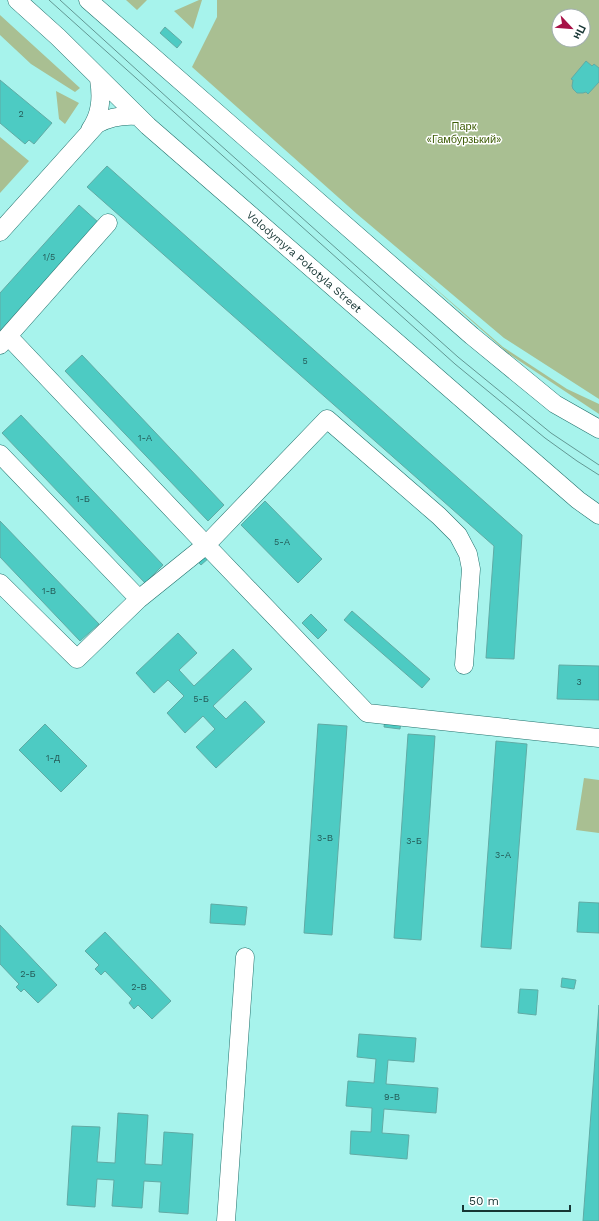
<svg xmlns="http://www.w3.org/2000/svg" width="599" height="1221" viewBox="0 0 599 1221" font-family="'Work Sans',sans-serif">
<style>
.green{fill:#a9bf92;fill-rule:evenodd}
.building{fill:#4dcbc3;stroke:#60aba5}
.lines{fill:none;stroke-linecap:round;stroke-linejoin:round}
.minor-casing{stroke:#22716c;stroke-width:19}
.minor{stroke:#fff;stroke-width:18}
.tram{stroke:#629894;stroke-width:1}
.labels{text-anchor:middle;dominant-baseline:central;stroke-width:3;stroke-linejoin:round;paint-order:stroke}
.number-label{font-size:9px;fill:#245b58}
.park-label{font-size:11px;fill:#3f5e08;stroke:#fff}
.street-label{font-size:11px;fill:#173634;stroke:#fff}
</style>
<rect width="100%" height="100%" fill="#a7f3ec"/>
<path class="green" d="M 126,0 L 147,0 L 137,10 Z
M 199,0 L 202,0 L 193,29 L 174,11 Z
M 217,0 L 599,0 L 599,399 L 504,338 L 357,214 L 192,67 L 217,17 ZM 559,16 L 583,16 L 583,40 L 559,40 Z
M 0,15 L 80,88 L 75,92 L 31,64 L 0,35 Z
M 56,91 L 79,103 L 65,124 L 59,119 Z
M 0,137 L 29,161 L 0,193 Z
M 405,262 L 503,347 L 567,389 L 599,404 L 599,414 L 509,354 Z
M 584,778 L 599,780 L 599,833 L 576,830 Z"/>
<path class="building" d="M 165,27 L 182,42 L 177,48 L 160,33 Z
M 586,61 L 592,66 L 594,64 L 599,68 L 599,82 L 588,94 L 586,92 L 583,93 L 577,93 L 573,89 L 572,86 L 573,80 L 571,79 Z
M 0,80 L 52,123 L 34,144 L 29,140 L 25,144 L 0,123 Z
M 107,166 L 522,535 L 514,659 L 486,658 L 494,546 L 87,187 Z
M 79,205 L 98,222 L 0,331 L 0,293 Z
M 82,355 L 224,505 L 208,521 L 65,371 Z
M 21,415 L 163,565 L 145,583 L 2,433 Z
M 265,501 L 322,559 L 298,583 L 241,525 Z
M 0,521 L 99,624 L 80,641 L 0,557 Z
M 204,550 L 210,557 L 201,565 L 195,559 Z
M 352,611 L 430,679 L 422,688 L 344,620 Z
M 311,614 L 327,630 L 318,639 L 302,623 Z
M 178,633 L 197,653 L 179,670 L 194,686 L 233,649 L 252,669 L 213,706 L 226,719 L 245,701 L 265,722 L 216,768 L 196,747 L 215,729 L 203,716 L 185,733 L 167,713 L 184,696 L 168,680 L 154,693 L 136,673 Z
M 559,665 L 599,666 L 599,700 L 557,699 Z
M 385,719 L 401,721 L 400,729 L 384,727 Z
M 45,724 L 87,766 L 61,792 L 19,750 Z
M 318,724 L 347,726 L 332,935 L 304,933 Z
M 408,734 L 435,736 L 421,940 L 394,938 Z
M 496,741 L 527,744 L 511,949 L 481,947 Z
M 579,902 L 599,903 L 599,933 L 577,932 Z
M 211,904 L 247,907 L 245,925 L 210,923 Z
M 0,925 L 57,985 L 38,1003 L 24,989 L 21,992 L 16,987 L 19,984 L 0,964 Z
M 105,932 L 171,1001 L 152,1019 L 138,1005 L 134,1009 L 129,1003 L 132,999 L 105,971 L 101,975 L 95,969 L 99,965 L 85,951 Z
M 562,978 L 576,980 L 574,989 L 561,987 Z
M 520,989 L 538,990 L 536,1015 L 518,1013 Z
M 599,1005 L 599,1221 L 583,1221 Z
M 359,1034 L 416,1038 L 414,1062 L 388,1060 L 386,1084 L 438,1088 L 436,1113 L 384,1109 L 382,1133 L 409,1135 L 407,1159 L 350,1154 L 351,1131 L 371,1132 L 372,1108 L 346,1106 L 348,1081 L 374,1083 L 376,1059 L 357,1057 Z
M 118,1113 L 148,1115 L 145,1164 L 162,1165 L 164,1132 L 193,1134 L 188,1214 L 159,1212 L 161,1182 L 144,1181 L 142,1208 L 112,1206 L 114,1180 L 97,1179 L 95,1207 L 67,1205 L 72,1126 L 100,1127 L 97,1162 L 115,1163 Z"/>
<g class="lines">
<defs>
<path id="minor" d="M 17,0 L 58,37 L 148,126 L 578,500 L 599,515
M 88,0 L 472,336 L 555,404 L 599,429
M 90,130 C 101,114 102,98 99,79
M 0,232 L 97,124 C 110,117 122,115 137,116
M 0,345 L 108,223
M 0,454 L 139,599
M 0,583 L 77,659 L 139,599 L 206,545 L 8,336
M 464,665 L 471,569 L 468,554 L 458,535 L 439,516 L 327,419 L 206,545 L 367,713 L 599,738
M 226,1221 L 245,957"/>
</defs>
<use href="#minor" class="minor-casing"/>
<use href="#minor" class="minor"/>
<path class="tram" d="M 49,0 L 455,364 L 545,438 L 577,461 L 599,475
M 60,0 L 171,101 L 458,357 L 551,433 L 599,465"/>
</g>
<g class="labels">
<g class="number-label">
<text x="21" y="114">2</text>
<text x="49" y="257">1/5</text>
<text x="305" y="361">5</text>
<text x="145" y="438">1-А</text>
<text x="83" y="499">1-Б</text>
<text x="282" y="542">5-А</text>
<text x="49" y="591">1-В</text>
<text x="579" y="682">3</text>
<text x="201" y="699">5-Б</text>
<text x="53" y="758">1-Д</text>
<text x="325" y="838">3-В</text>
<text x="414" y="841">3-Б</text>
<text x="503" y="855">3-А</text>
<text x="28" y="974">2-Б</text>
<text x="139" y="987">2-В</text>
<text x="392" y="1097">9-В</text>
</g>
<g class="park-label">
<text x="464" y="126">Парк<tspan x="464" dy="13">«Гамбурзький»</tspan></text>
</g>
<g class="street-label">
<text transform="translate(304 262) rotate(41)">Volodymyra Pokotyla Street</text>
</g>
</g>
<g transform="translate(571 28) rotate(116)"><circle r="19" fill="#ffffff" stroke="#a2afae"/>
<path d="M0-3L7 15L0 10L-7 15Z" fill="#a71146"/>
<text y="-6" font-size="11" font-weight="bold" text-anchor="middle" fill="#173634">Пн</text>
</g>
<path d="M463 1205v6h107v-6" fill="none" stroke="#173634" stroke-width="2"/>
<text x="469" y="1205" font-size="12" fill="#173634" stroke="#ffffff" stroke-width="3" paint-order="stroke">50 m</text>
</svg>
